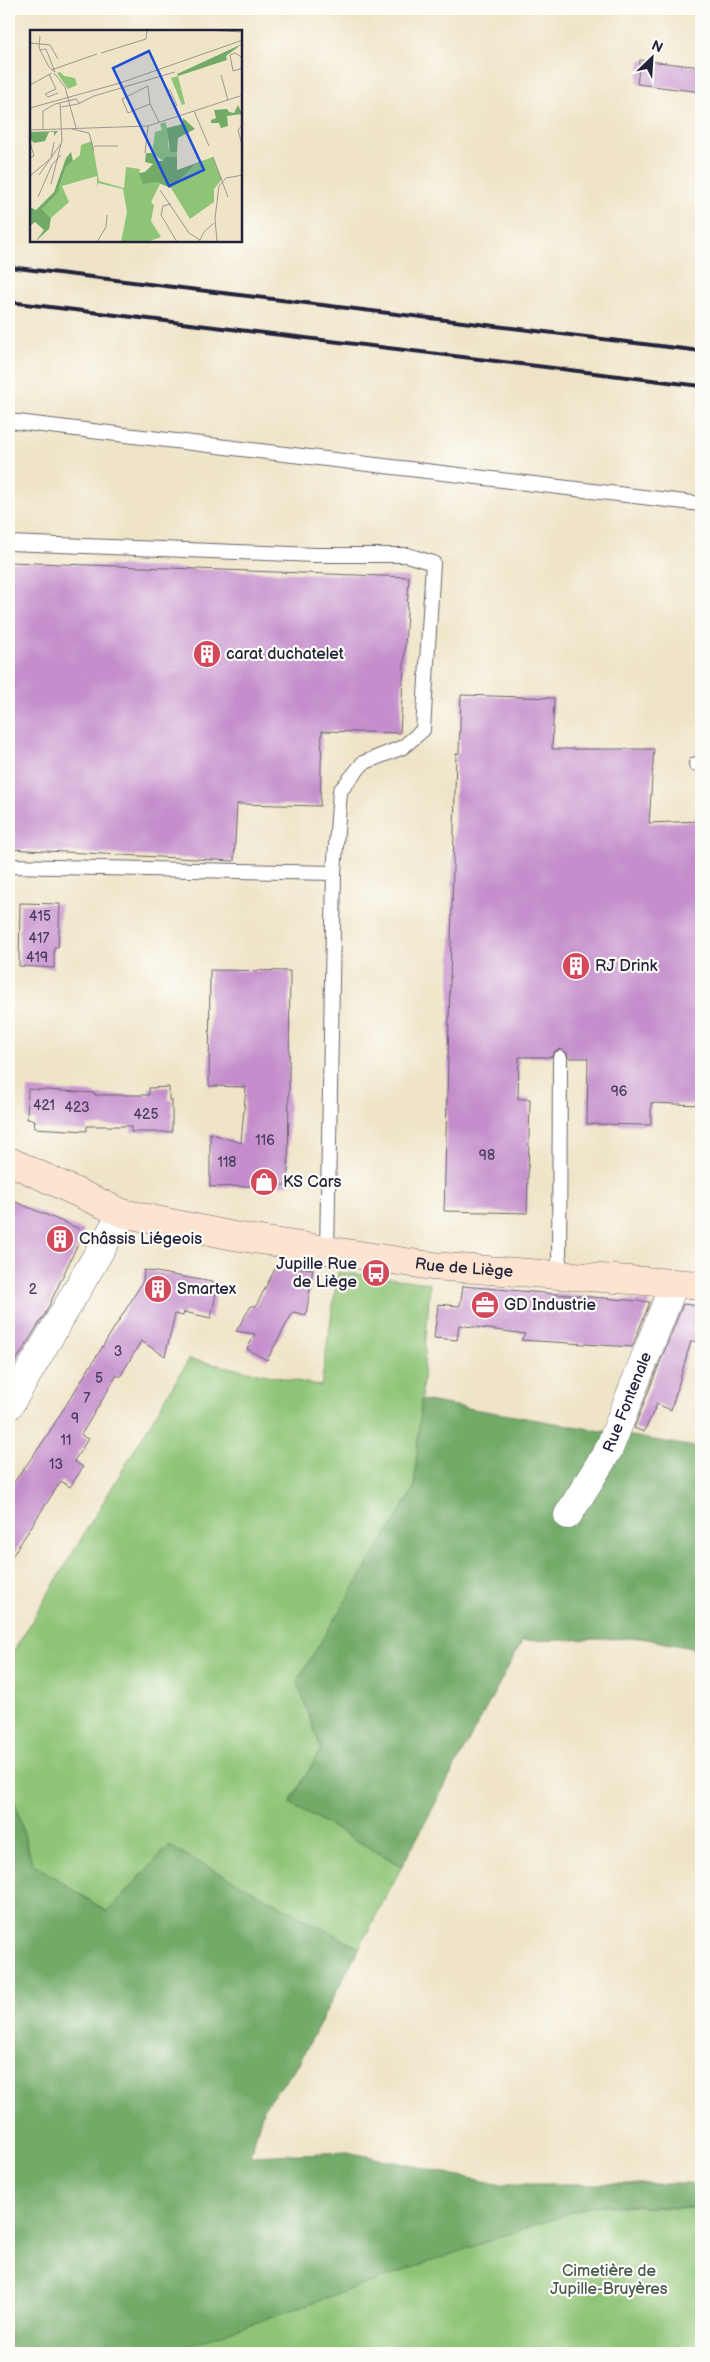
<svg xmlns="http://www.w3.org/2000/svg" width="710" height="2362" viewBox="0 0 710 2362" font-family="'Balsamiq Sans',sans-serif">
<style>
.green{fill:#8ec476;stroke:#587358}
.forest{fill:#72aa67;stroke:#4a6651}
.building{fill:#c48ecc}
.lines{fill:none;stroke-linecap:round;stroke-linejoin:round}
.lane-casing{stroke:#6a666c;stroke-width:16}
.street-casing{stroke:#6a666c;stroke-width:29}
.secondary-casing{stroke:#6a666c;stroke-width:29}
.lane{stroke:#fff;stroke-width:14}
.street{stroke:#fff;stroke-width:28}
.secondary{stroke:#fde4d1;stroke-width:28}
.rail{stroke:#22223b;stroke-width:4}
.labels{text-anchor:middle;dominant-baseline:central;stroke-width:4.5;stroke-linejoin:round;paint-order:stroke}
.number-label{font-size:14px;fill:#4a3d5f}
.poi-label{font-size:16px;fill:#22223b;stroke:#fdfcf7;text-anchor:start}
.street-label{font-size:16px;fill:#22223b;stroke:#fdfcf7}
.park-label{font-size:16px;fill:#485b50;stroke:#fdfcf7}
.inset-road{fill:none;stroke:#9d968f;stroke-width:1}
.view{fill:#1d4ed8;fill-opacity:0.15;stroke:#1d4ed8;stroke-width:2.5}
.inset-edge{fill:none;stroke:#22223b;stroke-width:2.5}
</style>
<rect width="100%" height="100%" fill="#fdfcf7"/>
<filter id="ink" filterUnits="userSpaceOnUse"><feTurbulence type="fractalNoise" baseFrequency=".02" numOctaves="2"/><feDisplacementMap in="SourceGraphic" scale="10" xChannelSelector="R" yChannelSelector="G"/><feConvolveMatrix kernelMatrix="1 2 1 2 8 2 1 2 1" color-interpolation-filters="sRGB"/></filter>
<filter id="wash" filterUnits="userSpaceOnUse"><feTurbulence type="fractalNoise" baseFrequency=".0096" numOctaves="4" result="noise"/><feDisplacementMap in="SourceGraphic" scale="20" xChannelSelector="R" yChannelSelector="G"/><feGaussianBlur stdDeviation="1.12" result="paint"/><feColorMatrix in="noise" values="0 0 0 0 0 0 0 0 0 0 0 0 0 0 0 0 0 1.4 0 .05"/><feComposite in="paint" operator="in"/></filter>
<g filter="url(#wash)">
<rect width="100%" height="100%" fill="#efe4c7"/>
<path class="green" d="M 338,1272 L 430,1283 L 415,1489 L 297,1681 L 321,1749 L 290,1803 L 402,1866 L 359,1948 L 169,1847 L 108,1912 L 32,1863 L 9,1781 L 9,1659 L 189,1359 L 321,1386 Z
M 592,2205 L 701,2209 L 701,2353 L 160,2353 Z"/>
<path class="forest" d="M 421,1400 L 701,1448 L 701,1650 L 641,1638 L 522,1641 L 402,1866 L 290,1803 L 321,1749 L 297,1681 L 414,1489 Z
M 9,1781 L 32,1863 L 107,1912 L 169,1846 L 359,1948 L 297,2067 L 264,2107 L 250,2156 L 348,2152 L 498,2184 L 701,2184 L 701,2208 L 592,2205 L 168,2353 L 9,2353 Z"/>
<g id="blocks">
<path class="building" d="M 640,60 L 701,67 L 701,92 L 637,84 Z
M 9,562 L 409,577 L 400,733 L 322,731 L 320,806 L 237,804 L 234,861 L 9,849 Z
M 461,695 L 554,698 L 552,749 L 654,749 L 649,823 L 701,821 L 701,1105 L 651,1103 L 651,1125 L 587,1124 L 588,1058 L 569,1058 L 567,1053 L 561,1049 L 555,1051 L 551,1057 L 519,1057 L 518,1099 L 530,1099 L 527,1213 L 444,1211 L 456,754 L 459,753 Z
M 20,903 L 60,904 L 58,947 L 54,947 L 54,968 L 19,966 Z
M 210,970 L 290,971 L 288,1185 L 210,1187 L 210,1133 L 241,1143 L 246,1087 L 209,1086 Z
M 169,1087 L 169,1100 L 172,1100 L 172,1132 L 131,1132 L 131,1126 L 87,1126 L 87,1131 L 34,1128 L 35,1120 L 27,1119 L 28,1089 L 95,1093 L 95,1095 L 149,1095 L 149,1088 Z
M 9,1199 L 84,1231 L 45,1314 L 9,1372 Z
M 277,1265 L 313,1269 L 306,1315 L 293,1312 L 267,1360 L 247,1349 L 255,1334 L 236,1331 L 251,1306 L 256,1306 Z
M 144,1270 L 218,1283 L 211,1318 L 184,1312 L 183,1316 L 175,1314 L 165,1356 L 141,1341 L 120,1377 L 117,1375 L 81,1435 L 88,1439 L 74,1461 L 83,1467 L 70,1487 L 61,1481 L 9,1561 L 9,1489 L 43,1442 L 131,1301 L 143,1281 Z
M 463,1286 L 497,1289 L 650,1302 L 632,1347 L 521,1340 L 525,1334 L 459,1325 L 457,1340 L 434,1338 L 438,1304 L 460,1306 Z
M 683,1304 L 701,1306 L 701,1342 L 691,1341 L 671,1410 L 657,1404 L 644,1432 L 634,1428 Z"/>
</g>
</g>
<g filter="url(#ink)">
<use href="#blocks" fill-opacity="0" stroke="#6a666c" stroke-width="1"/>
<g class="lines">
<defs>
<path id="lane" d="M 9,421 L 701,504
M 9,543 L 316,555 L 407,555 L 433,563 L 423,730 L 403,747 L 363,763 L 340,791 L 334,873 L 327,1251
M 696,764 L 701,764
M 9,866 L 334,873
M 559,1274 L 560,1058"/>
<g id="street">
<path d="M 9,1406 L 122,1213"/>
<path id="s1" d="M 568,1515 L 609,1449 L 674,1284"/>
</g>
<g id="secondary">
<path id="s2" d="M 9,1161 L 122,1213 L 234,1236 L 432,1266 L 701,1285"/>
</g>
</defs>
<use href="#lane" class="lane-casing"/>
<use href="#street" class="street-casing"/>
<use href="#secondary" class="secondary-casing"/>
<use href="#lane" class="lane"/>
<use href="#street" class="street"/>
<use href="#secondary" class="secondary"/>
<path class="rail" d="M 9,267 L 701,351
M 9,302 L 701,386"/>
</g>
</g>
<defs>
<symbol id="building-disc" viewBox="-11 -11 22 22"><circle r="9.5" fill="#d1495b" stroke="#fdfcf7"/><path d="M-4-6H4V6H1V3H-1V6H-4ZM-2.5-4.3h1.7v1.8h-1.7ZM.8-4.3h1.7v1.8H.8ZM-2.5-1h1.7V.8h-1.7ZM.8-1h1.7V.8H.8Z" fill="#fff"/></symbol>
<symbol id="shop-disc" viewBox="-11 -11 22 22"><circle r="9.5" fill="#d1495b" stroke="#fdfcf7"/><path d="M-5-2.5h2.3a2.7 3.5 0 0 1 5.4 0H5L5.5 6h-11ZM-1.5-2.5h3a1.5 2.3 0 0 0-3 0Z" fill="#fff"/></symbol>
<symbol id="bus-disc" viewBox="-11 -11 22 22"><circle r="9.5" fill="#d1495b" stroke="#fdfcf7"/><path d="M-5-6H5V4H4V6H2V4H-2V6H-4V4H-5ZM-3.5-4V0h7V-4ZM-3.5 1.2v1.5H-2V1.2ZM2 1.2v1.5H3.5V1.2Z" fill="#fff"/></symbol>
<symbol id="office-disc" viewBox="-11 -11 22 22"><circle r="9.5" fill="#d1495b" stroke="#fdfcf7"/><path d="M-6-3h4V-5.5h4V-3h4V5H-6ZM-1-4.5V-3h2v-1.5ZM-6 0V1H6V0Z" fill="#fff"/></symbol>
</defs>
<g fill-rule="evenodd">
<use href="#building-disc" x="191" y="638" width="32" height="32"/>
<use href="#building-disc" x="560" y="950" width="32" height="32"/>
<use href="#shop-disc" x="248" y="1166" width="32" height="32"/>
<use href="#building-disc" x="44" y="1223" width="32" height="32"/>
<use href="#bus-disc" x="360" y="1257" width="32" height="32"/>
<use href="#building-disc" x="142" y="1273" width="32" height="32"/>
<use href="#office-disc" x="469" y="1289" width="32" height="32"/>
</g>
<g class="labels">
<g class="number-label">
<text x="40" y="916">415</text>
<text x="39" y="938">417</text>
<text x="37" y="957">419</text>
<text x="619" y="1091">96</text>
<text x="44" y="1105">421</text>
<text x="77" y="1107">423</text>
<text x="146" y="1114">425</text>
<text x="265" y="1140">116</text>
<text x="487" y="1155">98</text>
<text x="227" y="1162">118</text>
<text x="33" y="1289">2</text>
<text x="118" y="1351">3</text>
<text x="99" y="1378">5</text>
<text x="87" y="1398">7</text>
<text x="75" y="1418">9</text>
<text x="66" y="1440">11</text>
<text x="56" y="1464">13</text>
</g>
<g class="poi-label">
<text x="226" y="654">carat duchatelet</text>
<text x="595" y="966">RJ Drink</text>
<text x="283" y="1182">KS Cars</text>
<text x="79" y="1239">Châssis Liégeois</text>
<text x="357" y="1264" text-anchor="end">Jupille Rue<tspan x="357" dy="18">de Liège</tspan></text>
<text x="177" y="1289">Smartex</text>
<text x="504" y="1305">GD Industrie</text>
</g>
<g class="street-label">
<text stroke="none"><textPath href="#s2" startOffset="471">Rue de Liège</textPath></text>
<text stroke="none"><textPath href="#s1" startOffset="128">Rue Fontenale</textPath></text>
</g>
<g class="park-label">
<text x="609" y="2271">Cimetière de<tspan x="609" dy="18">Jupille-Bruyères</tspan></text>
</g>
</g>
<g transform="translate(30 30)">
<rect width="212" height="212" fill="#efe4c7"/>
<path d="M 30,42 L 34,46 L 45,48 L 47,55 L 38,59 L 27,43 ZM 148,46 L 155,74 L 152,75 L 141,48 ZM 135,92 L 139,103 L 138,115 L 140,121 L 147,122 L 147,127 L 135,127 L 133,131 L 122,123 L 125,102 L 132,100 L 130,94 ZM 62,111 L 69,151 L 94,158 L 96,137 L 110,139 L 109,143 L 130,154 L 121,172 L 124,175 L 121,191 L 131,207 L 117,212 L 91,212 L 97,182 L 93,159 L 68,153 L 67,158 L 67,146 L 32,156 L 39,172 L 21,188 L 12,179 L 30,157 L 36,137 L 50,125 L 51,115 ZM 183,127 L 192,149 L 184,159 L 184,172 L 160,189 L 141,158 L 165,135 Z" fill="#8ec476"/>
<path d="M 212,14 L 196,26 L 197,30 L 148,46 L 147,44 ZM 208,75 L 212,84 L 197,86 L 198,96 L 191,98 L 189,93 L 181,93 L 181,90 L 186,88 L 184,80 L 197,79 L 199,82 L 204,83 ZM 153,88 L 165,99 L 148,108 L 147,122 L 140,122 L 137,98 L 153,94 ZM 28,101 L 24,106 L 24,102 L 19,102 L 15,111 L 4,113 L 0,109 L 0,102 ZM 41,122 L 43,131 L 36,137 L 28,162 L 12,179 L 21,188 L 19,199 L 5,212 L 14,200 L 5,192 L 0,196 L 0,177 L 6,180 L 24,162 L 36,128 ZM 116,123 L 122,123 L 129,131 L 133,131 L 135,127 L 147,127 L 147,140 L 183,127 L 165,135 L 141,158 L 126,152 L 113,154 L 109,143 L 115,142 L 123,134 L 115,132 Z" fill="#72aa67"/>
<path class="inset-road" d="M 177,0 L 213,2M 10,6 L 9,16 L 10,20 L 11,22 L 19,37 L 25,42 L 16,19 L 10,20M 0,13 L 20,15 L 28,29M 71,23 L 116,9 L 117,0M 213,28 L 205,23 L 200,25 L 203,41 L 213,38M 21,40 L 67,24M 24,43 L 35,57 L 46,98M 19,44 L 26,59M 191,45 L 198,70M 0,55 L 22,43M 26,59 L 15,64 L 18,67 L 28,63M 136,60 L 140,60 L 147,76M 120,74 L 118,56 L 92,69 L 98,83 L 120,74 L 129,92M 31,77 L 48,74 L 64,66 L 145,42M 0,78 L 90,53 L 213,10M 164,81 L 179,116M 213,94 L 208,100 L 213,118M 42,99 L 59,103 L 64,121M 0,100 L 118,96 L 213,65M 13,100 L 13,81 L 25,74 L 46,69 L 50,74M 0,112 L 4,126 L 0,128M 64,116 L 88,116M 115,123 L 118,96M 183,127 L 198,167M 9,145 L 32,112 L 30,73M 0,146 L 21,128 L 24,112M 21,154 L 31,114M 130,160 L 159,203 L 170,210M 8,167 L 22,135 L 31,125M 141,174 L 133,176 L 131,185 L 147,212M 67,212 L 76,197 L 77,185M 169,212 L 174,202 L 184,193M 187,212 L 185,188 L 189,156 L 196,148 L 213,145"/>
<path class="view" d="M 119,21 L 174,140 L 139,156 L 83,38 Z"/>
<rect width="212" height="212" class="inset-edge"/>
</g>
<rect width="710" height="2362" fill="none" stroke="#fdfcf7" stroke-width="30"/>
<g transform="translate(652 58) rotate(25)" stroke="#fdfcf7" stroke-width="4" paint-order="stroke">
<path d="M0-4L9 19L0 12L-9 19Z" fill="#22223b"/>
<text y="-8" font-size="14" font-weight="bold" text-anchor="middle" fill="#22223b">N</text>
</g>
</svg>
